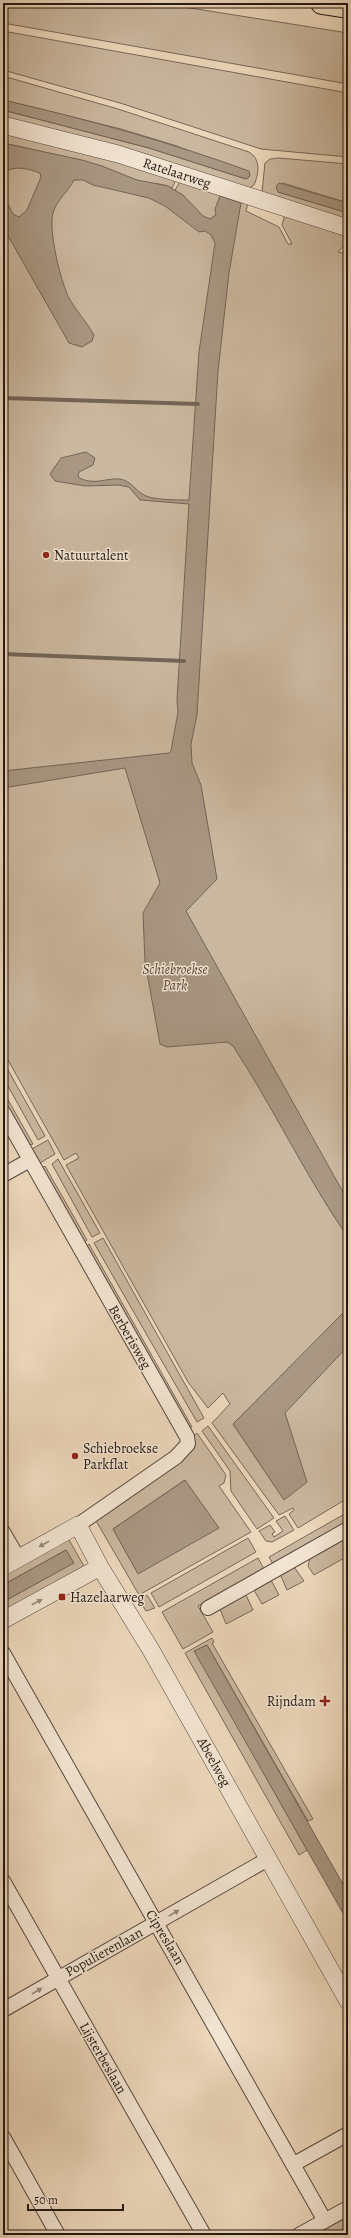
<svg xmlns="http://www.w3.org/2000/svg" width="351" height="2238" viewBox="0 0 351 2238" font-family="Alegreya,serif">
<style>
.green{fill:#cbb8a0;stroke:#77685a;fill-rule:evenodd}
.water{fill:#a99783;stroke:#736456}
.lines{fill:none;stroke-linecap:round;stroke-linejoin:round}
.stream{stroke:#736456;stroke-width:4}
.minor-casing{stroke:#56483e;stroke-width:16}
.tertiary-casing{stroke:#56483e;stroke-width:18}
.motorway-casing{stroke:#231813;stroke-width:24}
.minor{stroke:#f4e6d4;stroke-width:14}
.tertiary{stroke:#f4e6d4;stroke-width:17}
.motorway{stroke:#eed9bd;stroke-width:22}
.oneway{fill:#96897d}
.poi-dot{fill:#8f2418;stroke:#f4e6d4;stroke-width:1.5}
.labels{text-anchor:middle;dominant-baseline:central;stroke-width:3;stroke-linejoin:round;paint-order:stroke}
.street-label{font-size:14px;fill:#231813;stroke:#f4e6d4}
.poi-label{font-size:14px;fill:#231813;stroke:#f4e6d4;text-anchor:start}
.park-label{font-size:14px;font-style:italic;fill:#55483d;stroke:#f4e6d4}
</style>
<rect width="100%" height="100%" fill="#eed9bd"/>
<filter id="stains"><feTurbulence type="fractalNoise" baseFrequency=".005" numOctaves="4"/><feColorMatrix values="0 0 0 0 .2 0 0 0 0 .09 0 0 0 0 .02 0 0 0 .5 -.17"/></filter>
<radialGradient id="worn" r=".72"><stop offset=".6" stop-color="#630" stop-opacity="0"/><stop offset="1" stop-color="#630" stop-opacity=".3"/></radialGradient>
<path class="green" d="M 3,3 L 159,3 L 348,33 L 348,84 L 3,23 Z
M 3,31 L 348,93 L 348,157 L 261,149 L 120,103 L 3,70 Z
M 3,76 L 118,109 L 249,152 C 261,159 259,174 254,185 L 247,189 L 3,119 L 3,110 L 149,148 L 246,179 L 250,176 L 177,146 L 121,129 L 3,100 Z
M 3,131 L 177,178 L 172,188 C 160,182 147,184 136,180 C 91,163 49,153 3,143 Z
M 3,152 L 175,190 L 181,180 L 248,203 L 246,211 L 279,227 L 288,244 L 292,244 L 282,225 L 285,215 L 348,234 L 348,241 L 338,252 L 343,253 L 348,248 L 348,1498 L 298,1528 L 289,1514 L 294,1510 L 293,1508 L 279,1515 L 212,1423 L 230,1404 L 223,1393 L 208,1408 L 188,1382 L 66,1165 L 79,1158 L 76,1153 L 64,1160 L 3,1051 ZM 238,1419 L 286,1497 L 284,1499 L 233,1424 Z
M 279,158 L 348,164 L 348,203 L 283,183 L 278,192 L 348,213 L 348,222 L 262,192 L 265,163 L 270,159 Z
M 3,1061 L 45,1136 L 38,1140 L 3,1077 Z
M 3,1091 L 33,1144 L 30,1145 L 3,1098 Z
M 48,1140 L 55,1154 L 40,1163 L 32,1149 Z
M 58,1159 L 100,1233 L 92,1237 L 52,1164 Z
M 45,1166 L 87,1240 L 84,1242 L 42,1168 Z
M 103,1238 L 204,1418 L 197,1422 L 94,1243 Z
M 89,1244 L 192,1427 L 189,1428 L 87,1246 Z
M 208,1426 L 274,1518 L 257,1529 L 231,1491 L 230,1471 L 202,1431 Z
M 197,1433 L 226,1475 L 224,1483 L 219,1486 L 251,1532 L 139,1595 L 95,1519 L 189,1454 L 194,1447 L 193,1437 ZM 185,1480 L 138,1573 L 113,1529 Z
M 348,1512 L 348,1521 L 273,1564 L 269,1557 Z
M 285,1516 L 294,1530 L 272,1542 L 266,1541 L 259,1531 L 270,1525 L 275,1532 L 272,1534 L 274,1537 L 283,1531 L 276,1521 Z
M 348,1536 L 348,1556 L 314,1575 L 308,1566 L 310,1558 Z
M 68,1538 L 85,1568 L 3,1613 L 3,1602 L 73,1563 L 66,1550 L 3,1585 L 3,1572 Z
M 248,1538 L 256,1552 L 159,1607 L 151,1593 Z
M 258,1558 L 264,1569 L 198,1606 L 213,1632 L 183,1649 L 162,1612 Z
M 294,1567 L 304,1581 L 287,1590 L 280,1574 Z
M 271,1580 L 279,1595 L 262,1604 L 254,1590 Z
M 147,1595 L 155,1608 L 146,1611 L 139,1600 Z
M 246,1595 L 253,1610 L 226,1624 L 220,1609 Z
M 212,1638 L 214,1642 L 212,1643 L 313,1819 L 308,1821 L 207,1645 L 195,1651 L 307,1850 L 299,1855 L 185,1653 Z
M 348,2212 L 348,2226 L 333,2235 L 308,2235 Z"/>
<path class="water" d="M 3,100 C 87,119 169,142 249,171 L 250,176 L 246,179 L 149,148 L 3,110 Z
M 3,143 L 82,160 L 102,166 L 137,180 L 168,186 L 183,195 L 203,216 L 210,219 L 216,215 L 215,209 L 220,196 L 241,203 L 229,273 L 218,371 L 197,715 L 191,744 L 192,763 L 201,785 L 217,879 L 186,911 L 348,1201 L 348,1233 L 345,1233 C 304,1173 273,1107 233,1046 L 227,1042 L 167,1047 L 160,1044 L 145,962 L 143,913 L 160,883 L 125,768 L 3,788 L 3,771 L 169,753 L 171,751 L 178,712 L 177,700 L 189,504 L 140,500 L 129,487 L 118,485 L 85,486 L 55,481 L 50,474 L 61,458 L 86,452 L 95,458 L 93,465 L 79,472 L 78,477 C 93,486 105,478 120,479 C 132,481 136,492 146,496 C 155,500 178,500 189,500 L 199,352 L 215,243 L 211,235 L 205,231 L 199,232 L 165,206 L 149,198 L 93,185 L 83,180 L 74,180 C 68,192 57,199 53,213 C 48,230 61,284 70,300 C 77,312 87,322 94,335 L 92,341 L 82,347 L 69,343 L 3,227 L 3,195 L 13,214 L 19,217 L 27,210 L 41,177 L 40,173 C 28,169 13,164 3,174 Z
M 279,183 L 348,203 L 348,213 L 278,192 L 276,187 Z
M 348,1308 L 348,1346 L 285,1413 L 307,1482 L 284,1500 L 233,1424 Z
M 185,1480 L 219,1528 L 138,1574 L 113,1529 Z
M 66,1550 L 74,1563 L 3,1602 L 3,1585 Z
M 207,1645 L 348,1893 L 348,1922 L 194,1651 Z
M 348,2226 L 348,2235 L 333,2235 Z"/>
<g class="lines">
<path class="stream" d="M 3,398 L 198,404
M 3,654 L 184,661"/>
<defs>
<path id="minor" d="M 3,1112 L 187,1437 L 188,1444 L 176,1457 L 78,1525
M 3,1175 L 30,1160
M 3,1532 L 18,1558
M 208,1608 L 348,1529
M 3,1653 L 325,2221
M 3,1881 L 204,2235
M 3,2010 L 268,1859
M 3,2137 L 58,2235
M 294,2164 L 348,2134
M 299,2235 L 348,2208"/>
<path id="tertiary" d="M 3,125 L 118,154 L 348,228
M 3,1567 L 78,1525 L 100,1567 L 151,1650 L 348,2001
M 3,1620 L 100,1567"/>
<path id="motorway" d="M 322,3 L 348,7"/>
</defs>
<use href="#minor" class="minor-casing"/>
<use href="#tertiary" class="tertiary-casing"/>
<use href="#motorway" class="motorway-casing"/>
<use href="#minor" class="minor"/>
<use href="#tertiary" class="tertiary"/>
<use href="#motorway" class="motorway"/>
</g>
<defs><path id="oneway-solid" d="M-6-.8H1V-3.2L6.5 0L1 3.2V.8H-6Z"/></defs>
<g class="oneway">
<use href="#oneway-solid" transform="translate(44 1544) rotate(151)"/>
<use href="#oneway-solid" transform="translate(37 1602) rotate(-28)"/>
<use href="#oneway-solid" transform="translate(174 1913) rotate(-30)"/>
<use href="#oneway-solid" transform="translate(37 1991) rotate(-30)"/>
</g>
<g class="poi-dot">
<circle cx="46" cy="555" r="4"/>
<circle cx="75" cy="1456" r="4"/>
<rect x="58" y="1593" width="8" height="8" rx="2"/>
<path d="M323 1695h4v4h4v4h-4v4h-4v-4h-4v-4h4z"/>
</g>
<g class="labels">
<g class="street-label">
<text transform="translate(177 173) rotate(18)">Ratelaarweg</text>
<text transform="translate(130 1337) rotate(60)">Berberisweg</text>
<text transform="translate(214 1762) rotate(61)">Abeelweg</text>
<text transform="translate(165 1937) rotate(59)">Cipreslaan</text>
<text transform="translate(104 1952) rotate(-29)">Populierenlaan</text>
<text transform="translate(103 2058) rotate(60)">Lijsterbeslaan</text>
</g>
<g class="poi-label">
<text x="54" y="555">Natuurtalent</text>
<text x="83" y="1448">Schiebroekse<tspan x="83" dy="16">Parkflat</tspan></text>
<text x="70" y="1597">Hazelaarweg</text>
<text x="316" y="1701" text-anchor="end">Rijndam</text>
</g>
<g class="park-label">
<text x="175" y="969">Schiebroekse<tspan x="175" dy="16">Park</tspan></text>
</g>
</g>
<rect width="351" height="2238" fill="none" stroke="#eed9bd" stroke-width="16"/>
<rect x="4" y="4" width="343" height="2230" fill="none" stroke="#231813" stroke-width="2"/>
<rect x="8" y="8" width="335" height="2222" fill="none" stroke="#231813"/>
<path d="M28 2204v6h95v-6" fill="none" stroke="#231813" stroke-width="2"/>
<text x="34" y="2204" font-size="12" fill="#231813" stroke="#f4e6d4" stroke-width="3" paint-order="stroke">50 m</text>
<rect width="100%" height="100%" filter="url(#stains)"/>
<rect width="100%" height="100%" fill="url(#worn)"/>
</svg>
